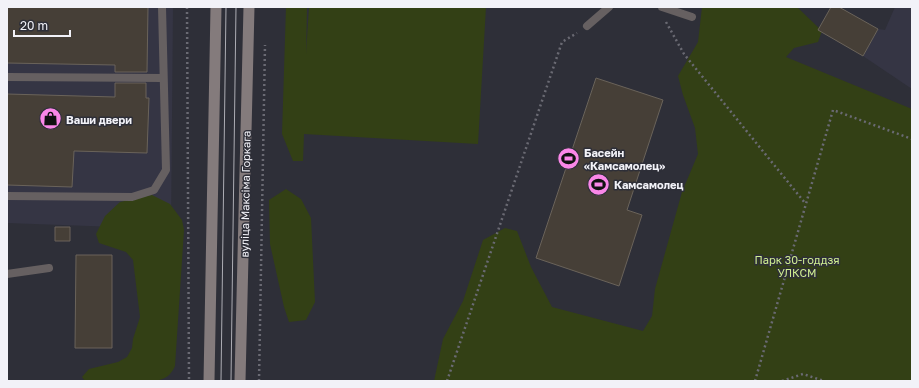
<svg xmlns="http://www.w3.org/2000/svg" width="919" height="388" viewBox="0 0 919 388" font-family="'Golos Text',sans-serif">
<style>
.built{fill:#353544}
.green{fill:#334015}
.building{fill:#463f37;stroke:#6a635a}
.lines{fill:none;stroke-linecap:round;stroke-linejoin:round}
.path{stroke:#6a6a73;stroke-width:2.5;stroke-dasharray:2 3;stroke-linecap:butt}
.service{stroke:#666061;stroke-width:8}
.secondary{stroke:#847b7c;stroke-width:11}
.tram{stroke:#adadb4;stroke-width:1}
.labels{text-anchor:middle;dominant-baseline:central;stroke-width:3;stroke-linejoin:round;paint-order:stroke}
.poi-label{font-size:11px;font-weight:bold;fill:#f2f2f8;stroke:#2e2f38;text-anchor:start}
.street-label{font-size:11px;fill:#f2f2f8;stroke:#2e2f38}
.park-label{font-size:11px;fill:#d0ef91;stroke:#2e2f38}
</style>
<rect width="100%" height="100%" fill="#2e2f38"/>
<path class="built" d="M 7,7 L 173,7 L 171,229 L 7,223 Z
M 895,7 L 912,7 L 912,89 L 863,56 L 878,29 L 885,30 Z"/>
<path class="green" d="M 286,7 L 307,7 L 306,54 L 309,7 L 486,7 L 478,144 L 304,134 L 303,161 L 293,161 L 282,134 Z
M 702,7 L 797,7 L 822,31 L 818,42 L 794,48 L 786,57 L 912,109 L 912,381 L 434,381 L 443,339 L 463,301 L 483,240 L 505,228 L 517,231 L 531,267 L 552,307 L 643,331 L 652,316 L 655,289 L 682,192 L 698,154 L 695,128 L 683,95 L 678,76 L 698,42 Z
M 286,189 L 301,199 L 311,218 L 315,302 L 306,320 L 289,322 L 284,307 L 270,244 L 269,200 Z
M 152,195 L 170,204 L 182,220 L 184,230 L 175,366 C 171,375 166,379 155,381 L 85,381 L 82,377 L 89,369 L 118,362 L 127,357 L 132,348 L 133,339 L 140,317 L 133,260 L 126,252 L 99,243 L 96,234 L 105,216 L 120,202 Z"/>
<path class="building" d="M 7,7 L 148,7 L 147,72 L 115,72 L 115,65 L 7,63 Z
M 831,7 L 839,7 L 878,29 L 863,56 L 818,30 Z
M 596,78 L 663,100 L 627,210 L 642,215 L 619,286 L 536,258 Z
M 115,83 L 146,83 L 146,98 L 149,98 L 147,153 L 74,151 L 72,187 L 7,185 L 7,94 L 115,97 Z
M 55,227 L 70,227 L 70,241 L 55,241 Z
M 76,255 L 112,255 L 112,348 L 75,348 Z"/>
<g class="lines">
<path class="path" d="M 187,7 L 189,381
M 666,22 L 684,54 L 805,203
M 259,381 L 265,45
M 447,381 L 562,42 L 577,33
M 755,381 L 833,110 L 912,139
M 782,381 L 803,374 L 824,381"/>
<path class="service" d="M 662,7 L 692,17
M 587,26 L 609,7
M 7,77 L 163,78
M 7,196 L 132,197 L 154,190 L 166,170 L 162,7
M 7,274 L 49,268"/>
<path class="secondary" d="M 209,381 L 216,7
M 240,381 L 249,7"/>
<path class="tram" d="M 221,381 L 226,7
M 231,381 L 236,7"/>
</g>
<defs>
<symbol id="shop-disc" viewBox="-11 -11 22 22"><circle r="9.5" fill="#fa87e8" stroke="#2e2f38"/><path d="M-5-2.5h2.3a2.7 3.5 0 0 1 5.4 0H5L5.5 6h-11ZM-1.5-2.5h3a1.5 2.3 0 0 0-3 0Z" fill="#111"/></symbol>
<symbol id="stadium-disc" viewBox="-11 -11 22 22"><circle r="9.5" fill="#fa87e8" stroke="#2e2f38"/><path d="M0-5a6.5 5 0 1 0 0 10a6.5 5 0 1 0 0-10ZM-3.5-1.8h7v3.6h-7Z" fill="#111"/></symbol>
</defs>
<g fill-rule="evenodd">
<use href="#shop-disc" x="38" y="106" width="25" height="25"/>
<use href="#stadium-disc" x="556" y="146" width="25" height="25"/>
<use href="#stadium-disc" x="586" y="172" width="25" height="25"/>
</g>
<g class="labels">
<g class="poi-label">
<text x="66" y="119">Ваши двери</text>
<text x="584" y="152">Басейн<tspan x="584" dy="13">«Камсамолец»</tspan></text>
<text x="614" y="184">Камсамолец</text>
</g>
<g class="street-label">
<text transform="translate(245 194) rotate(-89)">вуліца Максіма Горкага</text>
</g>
<g class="park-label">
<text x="797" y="259">Парк 30-годдзя<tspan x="797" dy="13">УЛКСМ</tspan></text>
</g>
</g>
<rect width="919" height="388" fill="none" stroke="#f2f2f8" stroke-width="16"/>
<path d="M14 30v6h56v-6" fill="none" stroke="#f2f2f8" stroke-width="2"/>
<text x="20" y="30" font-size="12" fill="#f2f2f8" stroke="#2e2f38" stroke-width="3" paint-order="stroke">20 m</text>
</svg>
